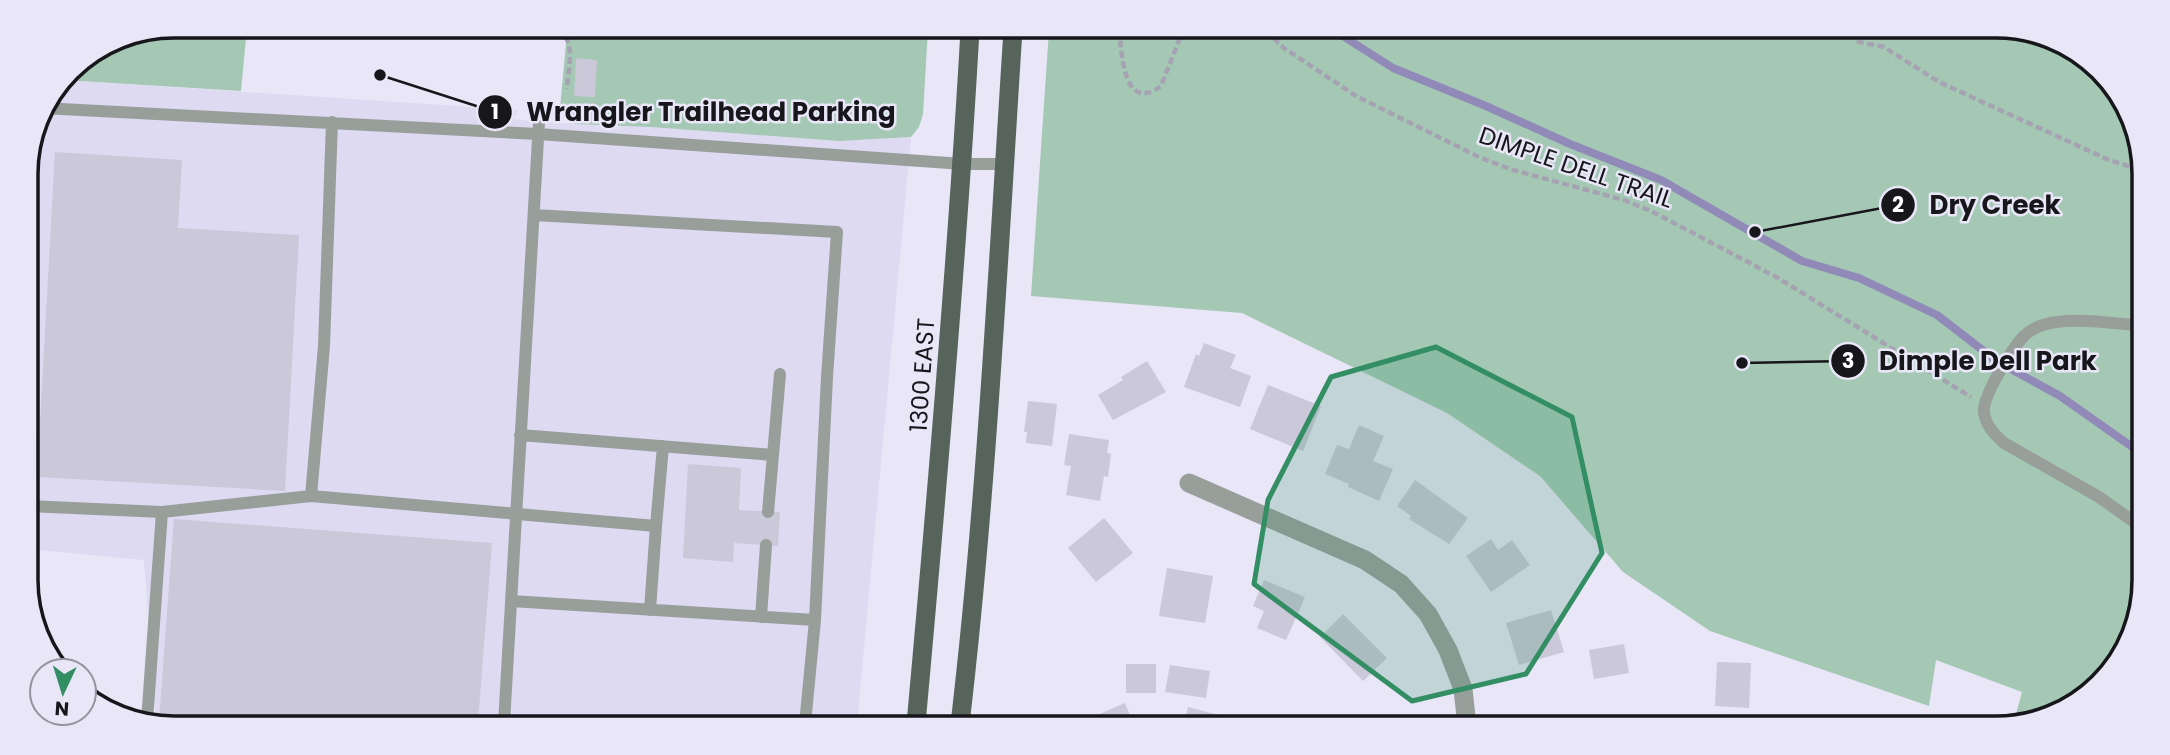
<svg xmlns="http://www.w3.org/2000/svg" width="2170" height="755" viewBox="0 0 2170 755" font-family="Poppins,sans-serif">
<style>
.built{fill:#dddaf2}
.green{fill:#a4c8b4}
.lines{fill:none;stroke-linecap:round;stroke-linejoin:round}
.stream{stroke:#918ab9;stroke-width:8}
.building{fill:#cac8d9}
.path{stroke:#a5a3b1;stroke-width:4.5;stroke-dasharray:7 3.5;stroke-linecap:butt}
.service{stroke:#989f9b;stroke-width:12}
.minor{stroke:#989f9b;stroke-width:19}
.primary{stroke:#57645c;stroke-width:19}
.marked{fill:#338e64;fill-opacity:0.2;stroke:#338e64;stroke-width:5;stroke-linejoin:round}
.labels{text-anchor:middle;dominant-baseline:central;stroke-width:5;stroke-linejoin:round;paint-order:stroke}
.street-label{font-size:24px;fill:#16161b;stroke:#e8e6f7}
.rim{fill:none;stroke:#16161b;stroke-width:3.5}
.leader{fill:none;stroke:#16161b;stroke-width:2.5}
.callout-dot{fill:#16161b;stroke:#e8e6f7;stroke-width:2.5}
.mark-label{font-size:21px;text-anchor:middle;font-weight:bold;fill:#fff}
.callout-label{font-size:26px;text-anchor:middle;font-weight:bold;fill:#16161b;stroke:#e8e6f7;stroke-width:5;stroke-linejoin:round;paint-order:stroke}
</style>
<rect width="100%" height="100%" fill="#e8e6f7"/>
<path class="built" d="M 64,80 L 517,110 L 516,115 L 511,119 L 539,122 L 651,127 L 839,141 L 911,137 L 857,724 L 156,721 L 144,560 L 29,549 L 27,164 L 42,108 Z"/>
<path class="green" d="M 174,26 L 247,27 L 241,91 L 64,80 L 76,63 L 118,37 Z
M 555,28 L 928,29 L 923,114 L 919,127 L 911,137 L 839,141 L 651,127 L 575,124 L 566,117 L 560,108 L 566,43 L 563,36 Z
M 1049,30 L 2043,34 L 2107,77 L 2142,154 L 2136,628 L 2086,698 L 2013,725 L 2022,692 L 1936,660 L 1929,706 L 1710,631 L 1623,572 L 1540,476 L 1447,413 L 1242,313 L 1031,296 Z"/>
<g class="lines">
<path class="stream" d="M 1335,31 L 1393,68 L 1486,106 L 1570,144 L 1661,180 L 1802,261 L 1859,278 L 1937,315 L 1998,362 L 2060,396 L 2138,451"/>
</g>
<path class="building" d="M 576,58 L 597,60 L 595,97 L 574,96 Z
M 55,152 L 182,160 L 178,228 L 299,235 L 285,491 L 37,477 Z
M 1204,343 L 1236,355 L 1230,368 L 1251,376 L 1240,407 L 1184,387 L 1196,354 L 1199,356 Z
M 1147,361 L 1166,392 L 1113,420 L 1098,395 L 1123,380 L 1121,377 Z
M 1268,385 L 1321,406 L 1303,451 L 1250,429 Z
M 1028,401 L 1057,404 L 1052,446 L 1026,443 L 1027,432 L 1024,432 Z
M 1359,425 L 1384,436 L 1373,461 L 1393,469 L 1379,501 L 1348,487 L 1349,484 L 1325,474 L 1337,445 L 1349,449 Z
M 1069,434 L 1109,440 L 1107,453 L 1111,454 L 1108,477 L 1104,476 L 1100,501 L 1066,495 L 1071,466 L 1064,465 Z
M 688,464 L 741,468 L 739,510 L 780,512 L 778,546 L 734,543 L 733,562 L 683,558 Z
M 1415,480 L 1468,518 L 1449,544 L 1409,519 L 1411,516 L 1397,506 Z
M 1104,518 L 1133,553 L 1096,582 L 1068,548 Z
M 174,519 L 492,543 L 478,722 L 159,721 Z
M 1491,539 L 1498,550 L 1512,540 L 1530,565 L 1491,592 L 1466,556 Z
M 1167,568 L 1213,576 L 1205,623 L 1159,616 Z
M 1264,580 L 1305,597 L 1286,640 L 1257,628 L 1264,611 L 1253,606 Z
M 1551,610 L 1564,652 L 1519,665 L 1506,623 Z
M 1343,614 L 1387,658 L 1363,681 L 1320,637 Z
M 1624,644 L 1629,673 L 1594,679 L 1589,650 Z
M 1717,662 L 1751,663 L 1749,708 L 1715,706 Z
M 1126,664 L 1156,664 L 1156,693 L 1126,693 Z
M 1170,665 L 1210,671 L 1206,698 L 1165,692 Z
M 1125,703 L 1134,725 L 1082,725 L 1081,722 Z
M 1188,707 L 1257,725 L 1184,725 Z
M 1375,720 L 1418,720 L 1418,726 L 1375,726 Z"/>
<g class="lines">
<path class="path" d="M 560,28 C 576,43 568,70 567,89
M 656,28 C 674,38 691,36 709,28
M 1119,30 C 1122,53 1123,114 1161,86 L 1183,30
M 1266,31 L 1284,48 L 1356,96 L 1481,158 L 1513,170 L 1624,200 L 1651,211 L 1693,233 L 1778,278 L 1971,397
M 1850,33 L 1859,42 L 1884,47 L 1939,82 L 2109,160 L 2142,170"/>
<path class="service" d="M 42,108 L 538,134 L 963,164 L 1005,164
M 534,215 L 837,232 L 827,377 L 815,620
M 520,435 L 773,455 L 780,374
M 311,496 L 656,526 L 650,610
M 28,506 L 162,512 L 311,496 L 324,346 L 332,122
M 768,512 L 773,455
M 2137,524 L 2099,497 L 2004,443 C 1994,434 1986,426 1984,412 C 1982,397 2013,347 2024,336 C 2029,331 2036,327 2043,325 C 2070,316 2111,324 2140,325
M 656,526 L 663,446
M 511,601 L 815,620 L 805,724
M 761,617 L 766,545
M 147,721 L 162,512
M 504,723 L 539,122"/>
<path class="minor" d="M 1189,483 L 1365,560 L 1401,584 L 1428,614 L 1448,650 L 1463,689 L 1467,726"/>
<path class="primary" d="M 916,724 C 937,493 957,261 970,30
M 960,724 C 987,494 998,261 1013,30"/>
</g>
<path class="marked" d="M 1436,347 L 1572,417 L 1602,553 L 1526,674 L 1412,701 L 1254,584 L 1268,500 L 1331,377 Z"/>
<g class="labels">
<g class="street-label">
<text transform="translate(1576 167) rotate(19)">DIMPLE DELL TRAIL</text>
<text transform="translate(922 375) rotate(-86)">1300 EAST</text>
</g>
</g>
<path d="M0 0H2170V755H0ZM174 38H1996A136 136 0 0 1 2132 174V580A136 136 0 0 1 1996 716H174A136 136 0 0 1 38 580V174A136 136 0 0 1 174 38Z" fill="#e8e6f7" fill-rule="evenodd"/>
<path class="rim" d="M174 38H1996A136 136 0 0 1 2132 174V580A136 136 0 0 1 1996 716H174A136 136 0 0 1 38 580V174A136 136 0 0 1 174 38Z"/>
<path class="leader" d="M380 75L495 112M1755 232L1898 205M1742 363L1848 361"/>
<g class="callout-dot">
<circle cx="380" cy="75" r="7"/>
<circle cx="1755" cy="232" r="7"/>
<circle cx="1742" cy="363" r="7"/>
<circle cx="495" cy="112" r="18"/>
<circle cx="1898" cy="205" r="18"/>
<circle cx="1848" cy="361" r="18"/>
</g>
<g class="mark-label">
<text x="495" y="119">1</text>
<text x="1898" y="212">2</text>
<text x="1848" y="368">3</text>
</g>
<g class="callout-label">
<text x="711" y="121">Wrangler Trailhead Parking</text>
<text x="1995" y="214">Dry Creek</text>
<text x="1988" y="370">Dimple Dell Park</text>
</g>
<g transform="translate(63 692) rotate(184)"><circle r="33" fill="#e8e6f7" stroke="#94939f" stroke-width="2"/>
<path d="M0-5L12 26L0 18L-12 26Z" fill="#338e64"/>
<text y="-10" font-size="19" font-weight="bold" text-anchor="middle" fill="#16161b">N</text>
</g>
</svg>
